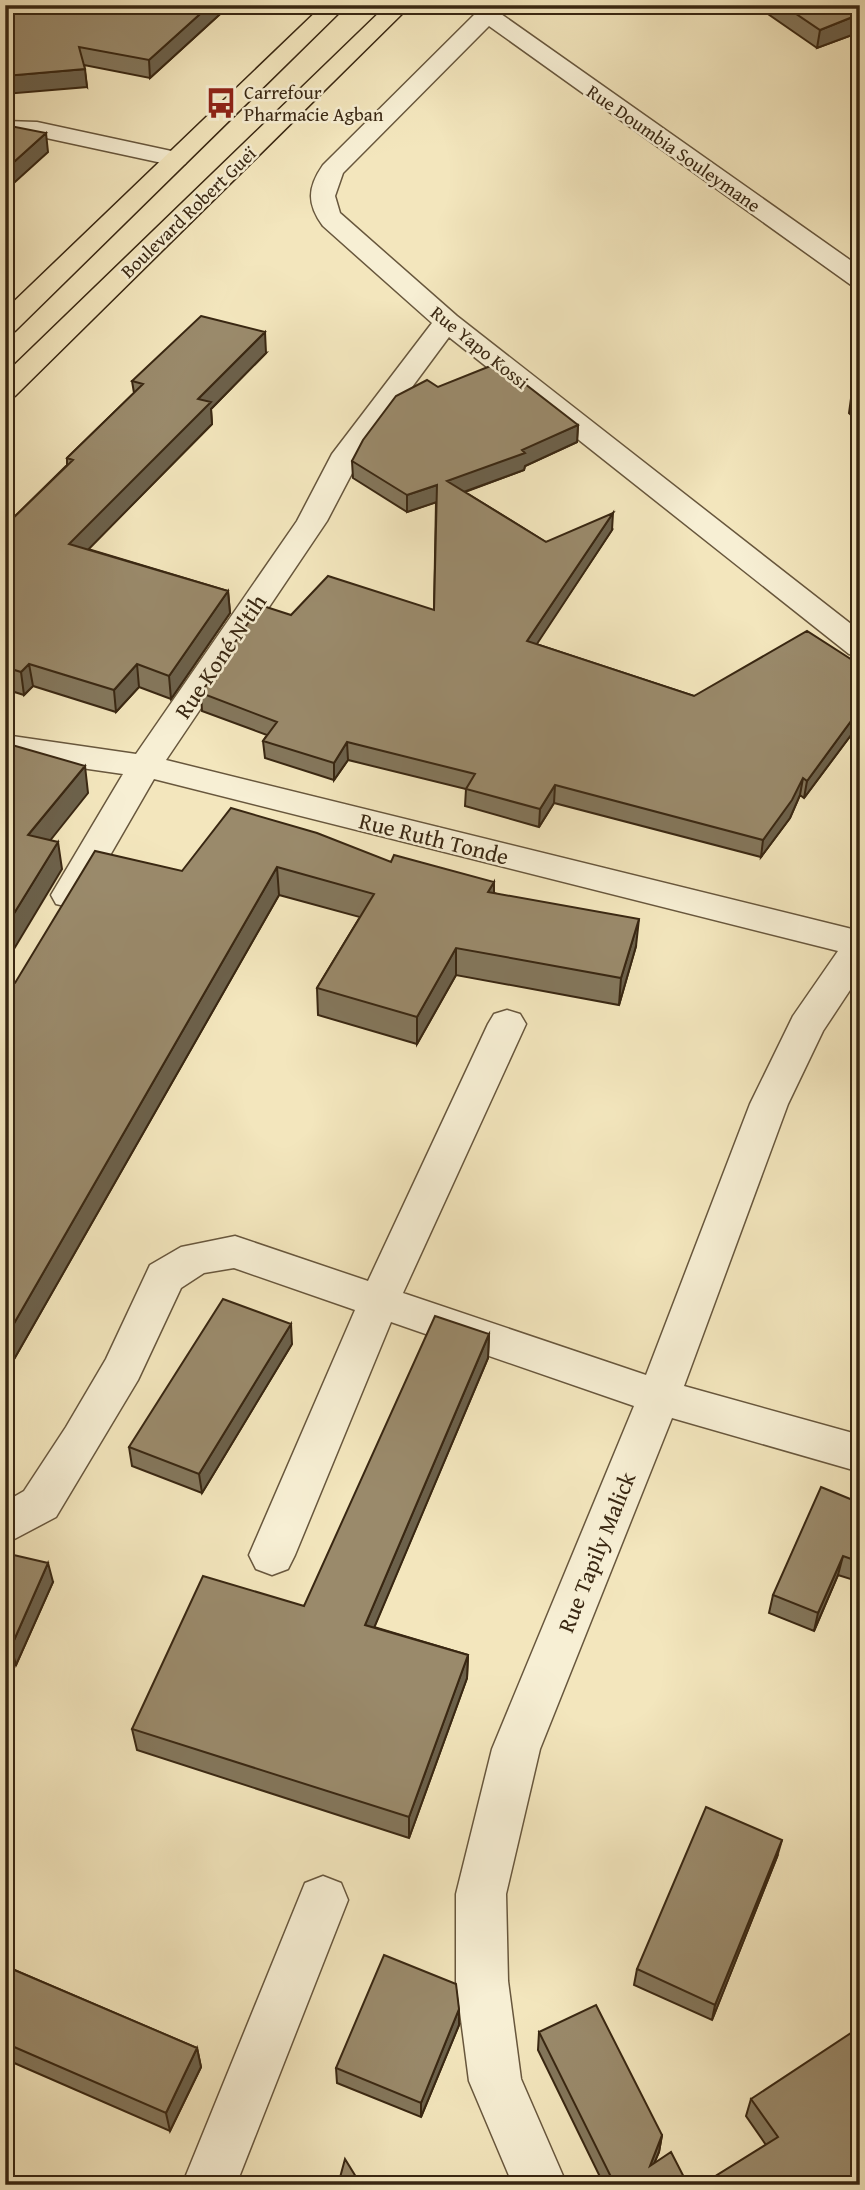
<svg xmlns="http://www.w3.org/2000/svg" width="865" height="2190" viewBox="0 0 865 2190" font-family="'Gentium Book Plus',serif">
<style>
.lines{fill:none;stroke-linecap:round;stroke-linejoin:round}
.minor-casing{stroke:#68573d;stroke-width:3}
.major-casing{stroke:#392712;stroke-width:3}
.minor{fill:#f7efd4;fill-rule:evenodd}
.major{fill:#f3e6bd;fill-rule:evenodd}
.wall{fill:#84775c;stroke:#392712;stroke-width:2}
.shaded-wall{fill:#6c614b;stroke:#392712;stroke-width:2}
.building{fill:#9a8a6b;stroke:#392712;stroke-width:2}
.labels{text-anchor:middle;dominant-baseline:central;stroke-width:5;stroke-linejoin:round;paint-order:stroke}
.far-poi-label{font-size:19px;fill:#392712;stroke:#f7efd4;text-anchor:start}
.far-street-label{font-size:19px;fill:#392712;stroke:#f7efd4}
.street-label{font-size:23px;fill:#392712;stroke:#f7efd4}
</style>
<rect width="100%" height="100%" fill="#f3e6bd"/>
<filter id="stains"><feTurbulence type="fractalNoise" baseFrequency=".00286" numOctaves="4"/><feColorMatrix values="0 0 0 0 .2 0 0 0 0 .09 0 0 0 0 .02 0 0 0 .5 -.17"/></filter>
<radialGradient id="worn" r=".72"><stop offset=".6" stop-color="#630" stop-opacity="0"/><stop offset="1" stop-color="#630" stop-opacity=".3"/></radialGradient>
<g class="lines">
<defs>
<path id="minor" d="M 484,5 L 508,5 L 501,14 L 860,267 L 860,287 L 851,285 L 489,26 L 343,173 L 335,196 L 340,213 L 457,316 L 860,631 L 860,657 L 849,654 L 449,337 L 361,456 L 327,521 L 166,760 L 860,931 L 860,975 L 823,1031 L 788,1104 L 684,1386 L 860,1435 L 860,1472 L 672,1418 L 540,1749 L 506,1894 L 508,1981 L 521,2079 L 567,2185 L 513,2185 L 469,2081 L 456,1981 L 456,1894 L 492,1749 L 634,1406 L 391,1322 L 295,1555 L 288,1569 L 272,1575 L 256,1569 L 249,1555 L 355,1310 L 234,1268 L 204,1273 L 181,1288 L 138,1380 L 56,1517 L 5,1544 L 5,1502 L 24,1491 L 66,1427 L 106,1359 L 150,1265 L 181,1247 L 235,1236 L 368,1281 L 488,1024 L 494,1014 L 507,1010 L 520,1014 L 526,1024 L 403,1293 L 646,1375 L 750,1104 L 793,1016 L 838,951 L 154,779 L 82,904 L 69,907 L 56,904 L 51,895 L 123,774 L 5,757 L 5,735 L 136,754 L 297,521 L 332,454 L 432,323 L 323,226 C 307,204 307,188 323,165 Z
M 5,121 L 37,122 L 176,152 L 185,154 L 188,159 L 185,164 L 176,166 L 37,136 L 5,135 Z
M 323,1876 L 341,1883 L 348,1900 L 236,2185 L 182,2185 L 305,1883 Z"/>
<path id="major" d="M 323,5 L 347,5 L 15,331 L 5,333 L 5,310 Z
M 387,5 L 411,5 L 15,396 L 5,398 L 5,374 Z"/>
</defs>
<use href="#minor" class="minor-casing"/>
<use href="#major" class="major-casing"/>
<use href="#minor" class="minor"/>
<use href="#major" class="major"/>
</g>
<path class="wall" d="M 5,5 L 230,5 L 150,78 L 84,65 L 87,87 Z
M 769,5 L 860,5 L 860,32 L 817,48 L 768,14 Z
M 266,353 L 211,409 L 212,424 L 88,549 L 228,591 L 230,613 L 171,699 L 139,687 L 116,712 L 33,686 L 24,695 L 5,689 L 5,526 L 67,465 L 67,458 L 134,393 L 132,381 Z
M 438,387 L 578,425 L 577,442 L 525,466 L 524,470 L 465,492 L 546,542 L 612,530 L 536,644 L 694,696 L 860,665 L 860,742 L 851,735 L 804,798 L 800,795 L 790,818 L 761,857 L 554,803 L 539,827 L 465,806 L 466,789 L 348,760 L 334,780 L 265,758 L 263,741 L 267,735 L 202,711 L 201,693 L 291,615 L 434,610 L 436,502 L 407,512 L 353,478 L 352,461 Z
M 860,387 L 860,423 L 849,413 L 852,391 Z
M 391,862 L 494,893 L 636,946 L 619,1005 L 456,975 L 417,1044 L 318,1015 L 317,988 L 360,917 L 279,895 L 5,1375 L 5,986 L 15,983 L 182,871 Z
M 489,1334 L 488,1358 L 374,1627 L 468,1655 L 467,1678 L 409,1838 L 137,1750 L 132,1729 L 304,1606 Z
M 292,1344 L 202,1493 L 132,1466 L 129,1447 Z
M 860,1503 L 860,1582 L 838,1575 L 814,1631 L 769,1613 L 773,1595 Z
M 5,1553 L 53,1582 L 16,1665 L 5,1662 Z
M 777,1857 L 712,2020 L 634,1985 L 637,1969 Z
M 5,1966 L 197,2048 L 201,2067 L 170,2131 L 5,2059 Z
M 459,2025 L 421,2117 L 337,2083 L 336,2068 Z
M 539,2032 L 662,2135 L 659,2152 L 654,2163 L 688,2185 L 604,2185 L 538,2050 Z
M 751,2099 L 860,2185 L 766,2145 L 746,2116 Z"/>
<path class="shaded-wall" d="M 210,5 L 230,5 L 150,78 L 149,60 Z
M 860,14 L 860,32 L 817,48 L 820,30 Z
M 85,69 L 87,87 L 5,94 L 5,76 Z
M 46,133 L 48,152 L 5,191 L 5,170 Z
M 265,332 L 266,353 L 211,409 L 212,424 L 72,566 L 69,544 L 198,399 Z
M 578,425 L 577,442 L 525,466 L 524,470 L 447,498 L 447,481 Z
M 437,485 L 437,502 L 407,512 L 407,495 Z
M 613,513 L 612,530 L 527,659 L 527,641 Z
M 228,591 L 230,613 L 171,699 L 169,676 Z
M 29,664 L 33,686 L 24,695 L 21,672 Z
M 137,664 L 139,687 L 116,712 L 114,690 Z
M 854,717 L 851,735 L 804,798 L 807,781 Z
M 347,742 L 348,760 L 334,780 L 334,763 Z
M 85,766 L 88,793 L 33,862 L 28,835 Z
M 803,778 L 800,795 L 790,818 L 761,857 L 763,840 Z
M 555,785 L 554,803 L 539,827 L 540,809 Z
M 58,842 L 62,869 L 5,964 L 5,928 Z
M 277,867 L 279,895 L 5,1375 L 5,1339 Z
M 494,882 L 494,909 L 488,892 Z
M 639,919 L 636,946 L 619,1005 L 621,978 Z
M 456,948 L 456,975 L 417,1044 L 417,1017 Z
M 291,1324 L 292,1344 L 202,1493 L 199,1474 Z
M 489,1334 L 488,1358 L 366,1647 L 365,1625 Z
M 843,1556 L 838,1575 L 814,1631 L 818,1613 Z
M 48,1563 L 53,1582 L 16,1665 L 11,1647 Z
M 468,1655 L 467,1678 L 409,1838 L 409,1817 Z
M 782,1840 L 777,1857 L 712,2020 L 715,2005 Z
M 459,2009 L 459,2025 L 421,2117 L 421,2103 Z
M 197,2048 L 201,2067 L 170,2131 L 166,2113 Z
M 662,2135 L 659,2152 L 646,2183 L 650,2166 Z
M 860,2177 L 860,2185 L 849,2185 Z"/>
<path class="building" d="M 5,5 L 210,5 L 149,60 L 79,47 L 85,69 L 5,76 Z
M 783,5 L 860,5 L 860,14 L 820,30 Z
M 5,125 L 46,133 L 5,170 Z
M 201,316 L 265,332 L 198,399 L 211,402 L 69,544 L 228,591 L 169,676 L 137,664 L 114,690 L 29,664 L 21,672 L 5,667 L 5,526 L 73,460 L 67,458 L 143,384 L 132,381 Z
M 498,363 L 578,425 L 522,450 L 525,453 L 447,481 L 546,542 L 613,513 L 527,641 L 694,696 L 807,631 L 860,665 L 860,722 L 854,717 L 807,781 L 803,778 L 792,800 L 763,840 L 555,785 L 540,809 L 466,789 L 475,774 L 347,742 L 334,763 L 263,741 L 277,722 L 201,693 L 260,605 L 291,615 L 328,576 L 434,610 L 437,485 L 407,495 L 352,461 L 363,440 L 396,396 L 427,380 L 438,387 Z
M 860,387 L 860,398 L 852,391 Z
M 5,743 L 85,766 L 28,835 L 58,842 L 5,928 Z
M 231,808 L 317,833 L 391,862 L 394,855 L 494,882 L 488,892 L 639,919 L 621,978 L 456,948 L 417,1017 L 317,988 L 374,894 L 277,867 L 5,1339 L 5,986 L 15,983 L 95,851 L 182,871 Z
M 223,1299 L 291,1324 L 199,1474 L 129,1447 Z
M 435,1316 L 489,1334 L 365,1625 L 468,1655 L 409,1817 L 132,1729 L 203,1576 L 304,1606 Z
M 821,1487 L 860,1503 L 860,1562 L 843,1556 L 818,1613 L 773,1595 Z
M 5,1553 L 48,1563 L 11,1647 L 5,1645 Z
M 706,1807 L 782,1840 L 715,2005 L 637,1969 Z
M 384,1955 L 456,1984 L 459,2009 L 421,2103 L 336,2068 Z
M 5,1966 L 197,2048 L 166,2113 L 5,2043 Z
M 596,2005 L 662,2135 L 650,2166 L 671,2152 L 688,2185 L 624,2185 L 621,2180 L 614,2183 L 539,2032 Z
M 860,2027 L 860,2177 L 849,2185 L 701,2185 L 778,2137 L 751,2099 Z
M 345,2159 L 361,2185 L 338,2185 Z"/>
<defs>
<symbol id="bus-bare" viewBox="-9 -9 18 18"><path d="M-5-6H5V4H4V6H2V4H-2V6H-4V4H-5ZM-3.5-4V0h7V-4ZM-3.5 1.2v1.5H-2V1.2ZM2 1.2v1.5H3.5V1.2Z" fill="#8f2418" stroke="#f7efd4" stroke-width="2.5" paint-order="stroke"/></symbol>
</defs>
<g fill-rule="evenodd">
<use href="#bus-bare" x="199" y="81" width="44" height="44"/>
</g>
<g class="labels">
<g class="far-poi-label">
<text x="244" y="92">Carrefour<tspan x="244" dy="22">Pharmacie Agban</tspan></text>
</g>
<g class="far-street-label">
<text transform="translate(674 148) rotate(35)">Rue Doumbia Souleymane</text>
<text transform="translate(188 212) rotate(-44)">Boulevard Robert Gueï</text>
<text transform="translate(480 347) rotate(39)">Rue Yapo Kossi</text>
</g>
<g class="street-label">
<text transform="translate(220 656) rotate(-56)">Rue Koné N'tih</text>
<text transform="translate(434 838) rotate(14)">Rue Ruth Tonde</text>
<text transform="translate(596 1552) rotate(-68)">Rue Tapily Malick</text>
</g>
</g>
<rect width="865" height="2190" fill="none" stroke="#f3e6bd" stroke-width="28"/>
<rect x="7" y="7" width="851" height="2176" fill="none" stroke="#392712" stroke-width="3.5"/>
<rect x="14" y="14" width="837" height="2162" fill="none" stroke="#392712" stroke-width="2"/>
<rect width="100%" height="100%" filter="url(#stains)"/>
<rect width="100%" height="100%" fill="url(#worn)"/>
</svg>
